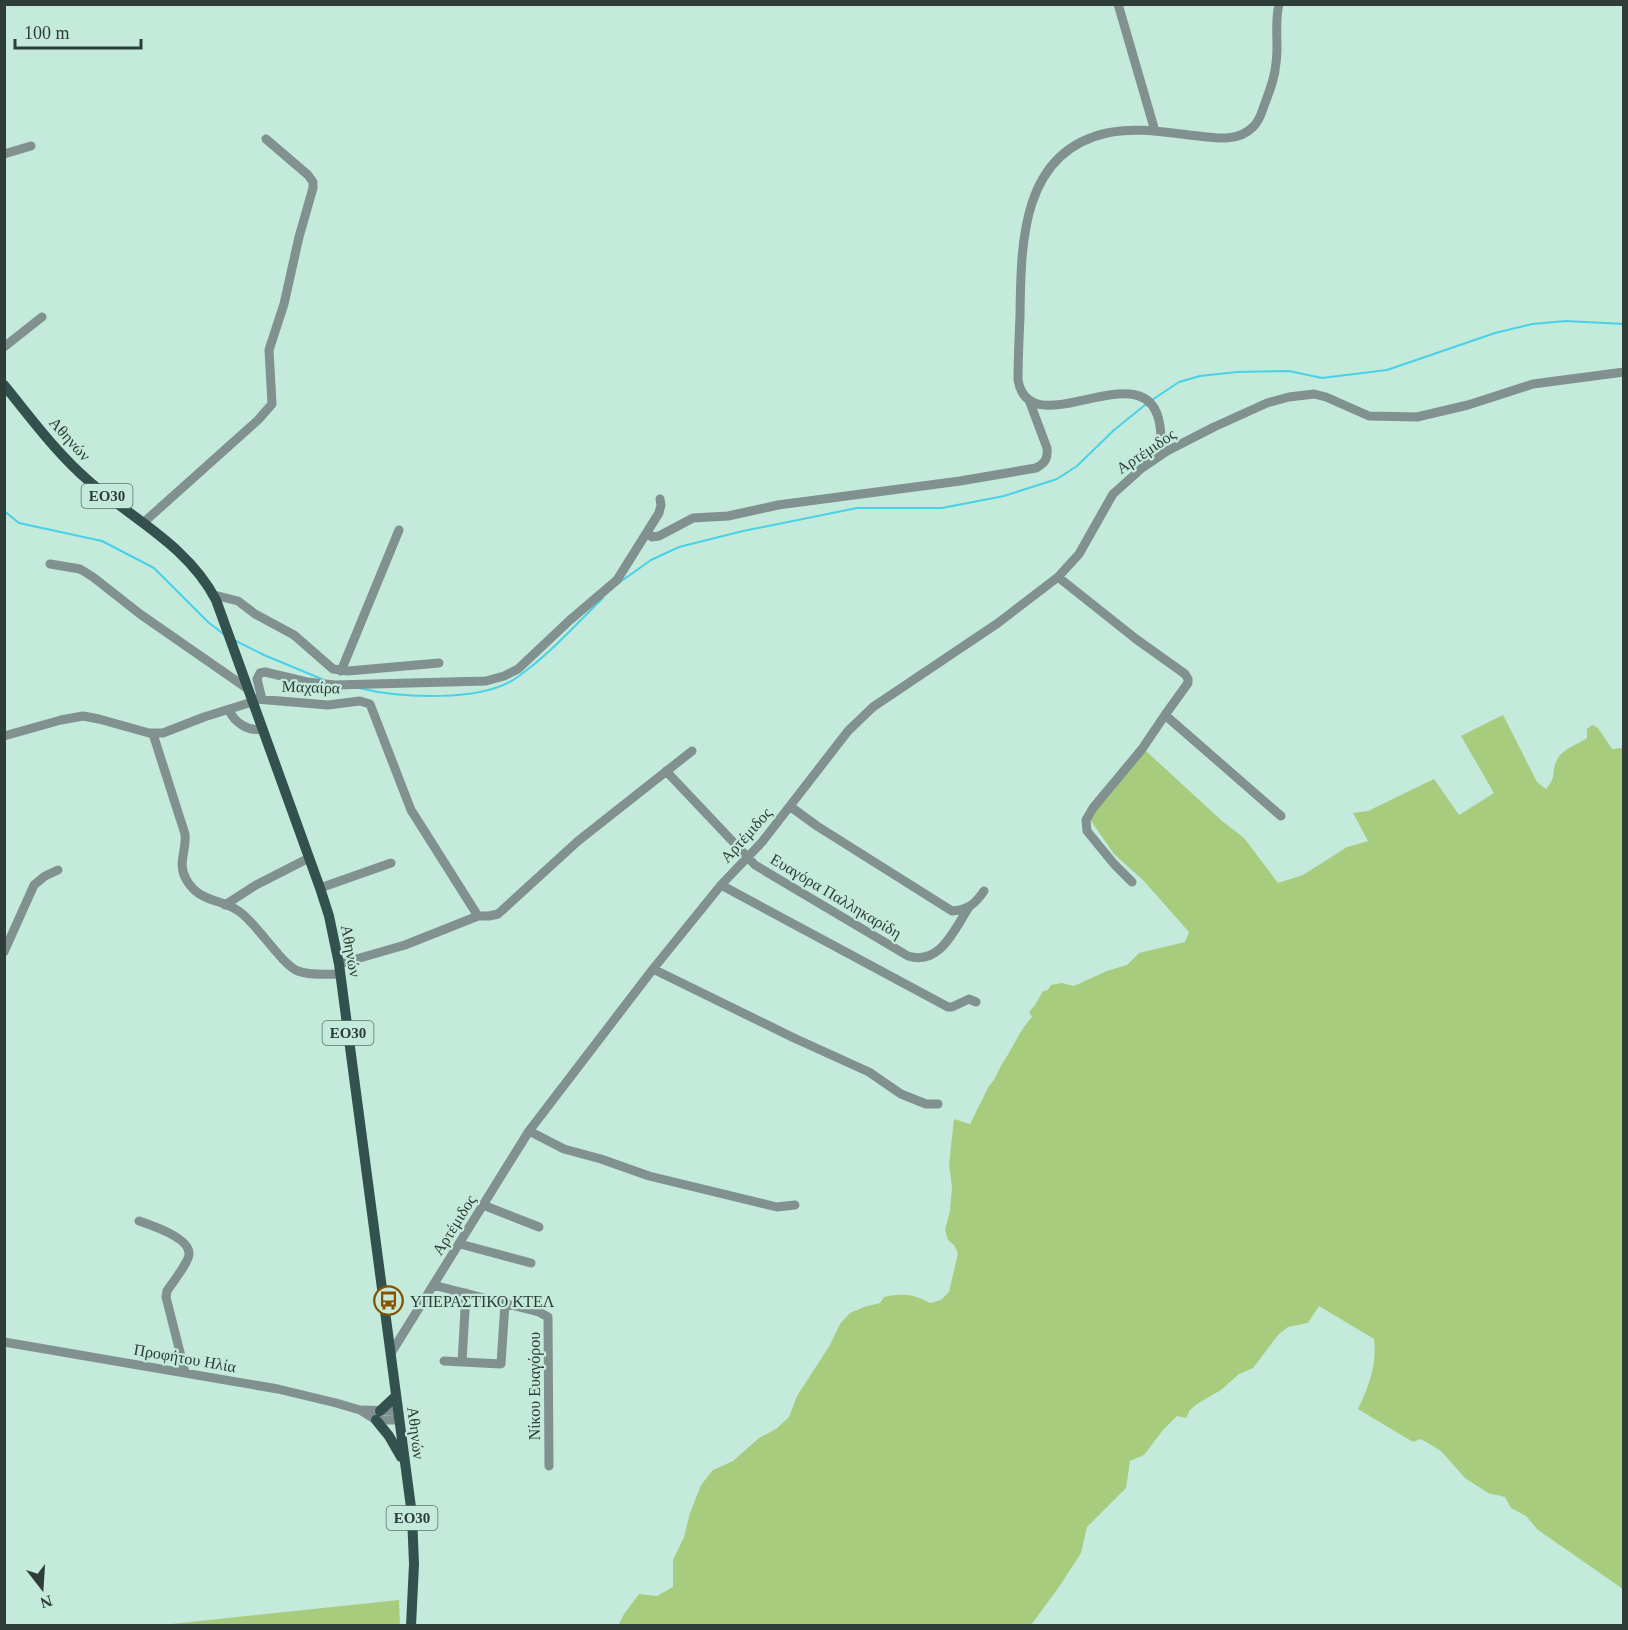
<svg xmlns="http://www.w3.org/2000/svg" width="1628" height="1630" viewBox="0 0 1628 1630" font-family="'Times New Roman',serif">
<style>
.green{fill:#a7cc7e}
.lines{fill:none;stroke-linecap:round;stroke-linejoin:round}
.stream{stroke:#48d1e8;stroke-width:2}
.minor{stroke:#809190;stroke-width:9}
.major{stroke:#32514f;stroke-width:10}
.labels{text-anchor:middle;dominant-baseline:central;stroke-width:4.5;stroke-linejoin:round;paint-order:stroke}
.shield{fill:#c4eadb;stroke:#5b7168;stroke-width:1.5}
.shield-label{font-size:15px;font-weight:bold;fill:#2e3d37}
.street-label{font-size:16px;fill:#2e3d37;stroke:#c4eadb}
.poi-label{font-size:16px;fill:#2e3d37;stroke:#c4eadb;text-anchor:start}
</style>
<rect width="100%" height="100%" fill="#c4eadb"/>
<path class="green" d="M 1503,715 L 1537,782 L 1546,789 C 1557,776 1551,775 1556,762 C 1561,749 1577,745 1587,738 L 1587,729 L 1592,725 L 1598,728 L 1612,749 L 1623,748 L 1623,1589 L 1538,1530 L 1526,1516 L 1511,1508 L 1505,1497 L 1488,1493 L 1465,1478 L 1441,1451 L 1421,1439 L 1413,1442 L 1358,1409 C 1369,1386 1377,1365 1374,1339 L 1319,1306 L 1308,1323 L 1288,1327 L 1278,1335 L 1253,1368 L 1239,1374 L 1221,1390 L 1197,1404 L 1190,1410 L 1186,1418 L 1177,1416 L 1163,1430 L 1144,1455 L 1130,1461 L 1126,1488 L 1087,1527 L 1081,1553 L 1059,1587 L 1031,1625 L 618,1626 L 624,1614 L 639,1594 L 657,1596 L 673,1587 L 673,1560 L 684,1537 L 690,1513 L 701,1485 L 713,1470 L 733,1461 L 759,1438 L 776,1429 L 789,1417 L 797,1396 L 830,1345 L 840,1324 L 850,1313 L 864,1307 L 880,1303 L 884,1297 C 902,1293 913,1294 930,1303 L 941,1300 L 949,1292 L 958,1253 L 954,1245 L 948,1240 L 945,1230 L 950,1211 L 952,1187 L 949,1165 L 954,1119 L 970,1124 L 989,1086 C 996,1079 998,1070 1004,1061 C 1013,1047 1020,1030 1032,1017 L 1029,1012 L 1035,1005 L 1043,991 L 1048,990 L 1051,985 L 1062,983 L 1074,986 L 1107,971 L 1127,965 L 1139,953 L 1185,942 L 1189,932 L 1143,880 L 1114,854 L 1089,818 L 1145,750 L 1222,821 L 1244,838 L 1278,883 L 1303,875 L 1347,847 L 1368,841 L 1353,813 L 1368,811 L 1434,779 L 1459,815 L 1494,793 L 1461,736 Z
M 399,1600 L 400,1625 L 162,1625 Z"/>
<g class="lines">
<path class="stream" d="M 1152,400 L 1179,382 L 1200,376 L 1237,372 L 1289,371 L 1322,378 L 1387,370 L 1495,333 L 1532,324 L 1566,321 L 1624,324
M 4,511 L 19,523 L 102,541 L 154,568 L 208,622 L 226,636
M 620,582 L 651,560 L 679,547 L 743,531 L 857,508 L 942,508 L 1004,496 L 1057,479 L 1077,466 L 1114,430 L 1145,405
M 236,641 L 264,655 L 324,680
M 359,688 C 400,698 484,703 519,676 C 550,654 576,624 603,598"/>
<path class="minor" d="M 1118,4 L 1155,131
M 4,154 L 31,146
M 4,347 L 42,317
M 1144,460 C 1157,450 1163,443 1160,426 C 1149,346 1030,449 1018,380 C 1018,359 1019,338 1020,317 C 1021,246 1020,152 1107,133 C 1134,127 1162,132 1189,135 C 1211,137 1236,144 1253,127 C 1260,121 1262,111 1265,103 C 1270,90 1275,77 1276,63 C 1279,44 1274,24 1279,4
M 143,523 L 258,420 L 272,404 L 269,350 L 284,304 L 299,237 L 313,188 L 313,182 L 308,175 L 266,139
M 647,532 L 652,537 L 659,536 L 693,518 L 728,516 L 778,505 L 960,481 L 1036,468 C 1045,463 1048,459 1047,448 L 1029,400
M 50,564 L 80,569 L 93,577 L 140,614 L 248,689
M 1058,577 L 1136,639 L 1185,674 L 1188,679 L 1188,683 L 1165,715 L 1281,816
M 214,595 L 238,601 L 255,614 L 294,635 L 333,669 L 348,671 L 439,663
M 341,671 L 399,530
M 256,699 L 328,705 L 360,701 L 370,704 L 411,810 L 478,916
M 262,699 L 257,679 L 260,673 L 265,672 L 307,682 L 335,685 L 486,681 L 504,676 L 518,669 L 570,620 L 617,580 L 659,513 L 661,505 L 660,499
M 229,710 C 234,722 248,732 262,729
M 153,734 L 185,834 C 187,850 177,863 186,879 C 199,903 221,898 240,912 C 258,925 282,965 298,971 C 310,976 328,974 340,974
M 4,736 L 61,720 L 83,716 L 99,719 L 149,733 L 163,733 L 204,717 L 252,702
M 666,771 L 755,865 L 908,956 C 940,966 954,930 969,907
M 791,807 L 817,826 L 952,911 C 968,910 975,904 984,891
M 1132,882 L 1114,864 L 1087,831 L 1086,820 L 1093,808 L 1142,749 L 1165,715
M 721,885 L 948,1007 L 952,1007 L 969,999 L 976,1002
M 320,888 L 391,863
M 225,905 L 256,885 L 309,858
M 4,952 L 34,885 L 45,876 L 58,870
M 339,964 L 405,945 L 478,916 L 489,916 L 498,914 L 578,841 L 692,751
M 653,969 L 794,1038 L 869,1072 L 901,1094 L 926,1104 L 938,1104
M 529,1131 L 564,1149 L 601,1159 L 649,1176 L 777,1207 L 795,1205
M 483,1205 L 539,1227
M 139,1221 C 151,1225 190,1238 189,1254 C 189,1262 172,1283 167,1291 L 166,1297 L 185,1372
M 460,1244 L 531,1263
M 433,1285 L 539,1312 L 548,1317 L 549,1466
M 4,1342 L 278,1389 L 336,1403 L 360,1410 L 376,1420 L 399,1420
M 391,1353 L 529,1131 L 653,969 L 721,885 L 762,842 L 848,731 L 873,707 L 998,623 L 1058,577 L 1079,554 L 1113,494 L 1142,468 L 1167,451 L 1214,427 L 1267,403 L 1289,397 L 1314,394 L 1326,397 L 1369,416 L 1417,417 L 1468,405 L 1533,384 L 1624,372
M 444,1361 L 501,1364 L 505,1303
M 462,1362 L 466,1293
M 362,1410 L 398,1411"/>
<path class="major" d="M 4,385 C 31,418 57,454 90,482 C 134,520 188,546 216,600 L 320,888 L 329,916 L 339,964 L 412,1515 L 414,1564 L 411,1626
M 380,1411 L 396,1396
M 376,1420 L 389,1436 L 401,1457"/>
</g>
<defs>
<symbol id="bus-ring" viewBox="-11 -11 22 22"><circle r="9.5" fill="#c4eadb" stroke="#875200" stroke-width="1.5"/><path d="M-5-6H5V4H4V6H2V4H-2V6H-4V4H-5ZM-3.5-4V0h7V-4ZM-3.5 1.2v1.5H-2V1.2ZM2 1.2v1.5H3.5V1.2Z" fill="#875200"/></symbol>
</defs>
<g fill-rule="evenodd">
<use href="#bus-ring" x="372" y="1284" width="33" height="33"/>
</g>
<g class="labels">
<g class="shield">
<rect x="81.5" y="484" width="51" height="24" rx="4.5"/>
<rect x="322.5" y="1021" width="51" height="24" rx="4.5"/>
<rect x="386.5" y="1506" width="51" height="24" rx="4.5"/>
</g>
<g class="shield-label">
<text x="107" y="496">ΕΟ30</text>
<text x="348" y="1033">ΕΟ30</text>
<text x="412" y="1518">ΕΟ30</text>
</g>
<g class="street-label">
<text transform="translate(70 439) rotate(48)">Αθηνών</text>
<text transform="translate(1146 451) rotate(-34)">Αρτέμιδος</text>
<text transform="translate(311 687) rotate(2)">Μαχαίρα</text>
<text transform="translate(746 835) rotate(-48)">Αρτέμιδος</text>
<text transform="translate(836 896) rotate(31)">Ευαγόρα Παλληκαρίδη</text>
<text transform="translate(351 951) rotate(80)">Αθηνών</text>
<text transform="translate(454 1225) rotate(-58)">Αρτέμιδος</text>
<text transform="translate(185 1358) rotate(10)">Προφήτου Ηλία</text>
<text transform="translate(534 1386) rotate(-90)">Νίκου Ευαγόρου</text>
<text transform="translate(416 1433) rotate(83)">Αθηνών</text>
</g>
<g class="poi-label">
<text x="410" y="1301">ΥΠΕΡΑΣΤΙΚΟ ΚΤΕΛ</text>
</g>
</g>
<rect width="1628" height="1630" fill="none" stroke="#2e3d37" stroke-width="12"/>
<g transform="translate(42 1588) rotate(163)" stroke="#c4eadb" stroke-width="4.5" paint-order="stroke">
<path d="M0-4.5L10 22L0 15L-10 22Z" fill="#2e3d37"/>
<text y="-9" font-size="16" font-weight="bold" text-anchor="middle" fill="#2e3d37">N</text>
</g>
<path d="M15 39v9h126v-9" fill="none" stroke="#2e3d37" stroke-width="3"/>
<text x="24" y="39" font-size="18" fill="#2e3d37" stroke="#c4eadb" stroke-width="4.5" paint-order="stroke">100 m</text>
</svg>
